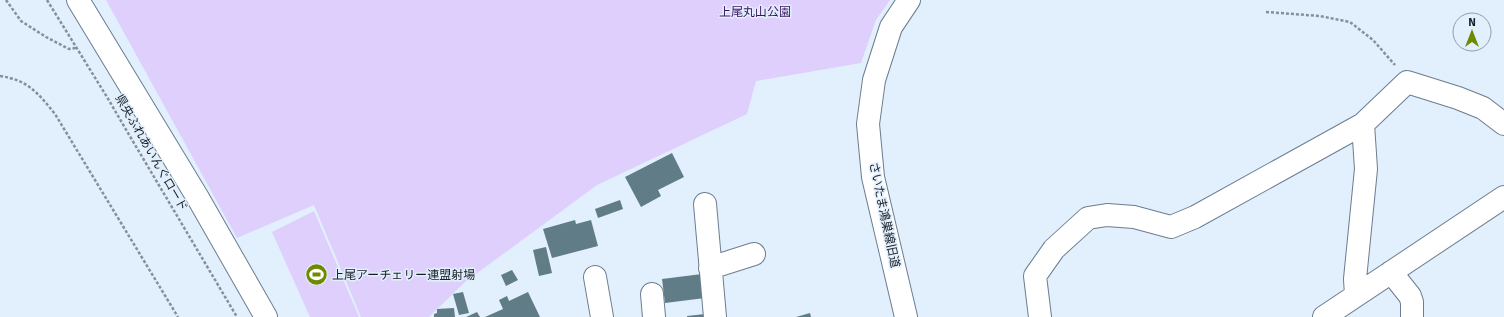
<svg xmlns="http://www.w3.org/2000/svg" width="1504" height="317" viewBox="0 0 1504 317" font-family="Signika,'Noto Sans JP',sans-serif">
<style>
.green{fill:#dfcffd}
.building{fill:#607c87}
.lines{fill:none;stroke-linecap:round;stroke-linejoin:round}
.minor-casing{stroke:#6b7d90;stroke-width:24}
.path{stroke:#86909a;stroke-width:2.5;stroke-dasharray:3 2;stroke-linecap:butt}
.minor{stroke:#fff;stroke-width:22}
.labels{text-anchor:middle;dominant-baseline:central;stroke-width:3;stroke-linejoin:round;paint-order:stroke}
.park-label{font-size:12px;fill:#3a1461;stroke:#e2effc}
.street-label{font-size:12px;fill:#171e25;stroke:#e2effc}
.poi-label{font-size:12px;fill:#171e25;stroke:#e2effc;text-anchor:start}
</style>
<rect width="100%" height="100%" fill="#e2effc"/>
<path class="green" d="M 106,0 L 890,0 L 876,20 L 861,63 L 756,81 L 747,114 L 597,185 L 465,282 L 429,317 L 361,317 L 314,205 L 237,238 Z
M 314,211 L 359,317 L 310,317 L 272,232 Z"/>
<path class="building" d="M 672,153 L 684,177 L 658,190 L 661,196 L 641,207 L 625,177 Z
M 620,200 L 623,209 L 598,218 L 595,209 Z
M 575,220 L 576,224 L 591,220 L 598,246 L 552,258 L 543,229 Z
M 546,247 L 552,273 L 539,276 L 533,250 Z
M 512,270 L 518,280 L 506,286 L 501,275 Z
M 702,274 L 705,298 L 665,303 L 662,279 Z
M 463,292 L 469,313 L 459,315 L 453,294 Z
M 528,292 L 540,317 L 485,317 L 503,309 L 499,300 L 507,296 L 509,301 Z
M 454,308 L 455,317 L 434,317 L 434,314 L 437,313 L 437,309 Z
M 477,312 L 480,317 L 466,317 Z
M 810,313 L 811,317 L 796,317 Z
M 705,314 L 705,317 L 687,317 L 687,316 Z"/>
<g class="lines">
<defs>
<path id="minor" d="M 78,0 L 198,198 L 266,317
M 705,204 L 715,317
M 710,268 L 754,254
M 1391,272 L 1410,296 L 1412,302 L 1412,317
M 595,277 L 602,317
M 652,294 L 654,317
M 1356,295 L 1355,279 L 1366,169 L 1363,124
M 906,317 L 873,177 L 868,124 L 874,80 L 891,27 L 909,0
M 1040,317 L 1035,276 L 1054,249 L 1088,218 L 1107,215 L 1134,217 L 1171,227 L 1195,217 L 1363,124 L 1407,82 L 1458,98 L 1483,108 L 1504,124
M 1324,317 L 1504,197"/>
</defs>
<use href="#minor" class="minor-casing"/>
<path class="path" d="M 6,0 L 21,21 L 46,37 L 69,49 L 76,48
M 47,0 L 107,97 L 128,133 L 237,317
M 1266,12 L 1320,16 L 1350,22 L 1373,40 L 1395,65
M 0,76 C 28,80 38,93 55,114 L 178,317"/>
<use href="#minor" class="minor"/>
</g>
<defs>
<symbol id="stadium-disc" viewBox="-11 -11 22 22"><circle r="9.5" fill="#6f8a00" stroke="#e2effc"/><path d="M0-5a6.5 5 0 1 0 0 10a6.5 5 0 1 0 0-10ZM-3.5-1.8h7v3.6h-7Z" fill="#fff"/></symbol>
</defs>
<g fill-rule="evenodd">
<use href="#stadium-disc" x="304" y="262" width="25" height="25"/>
</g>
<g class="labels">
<g class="park-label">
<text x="755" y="12">上尾丸山公園</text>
</g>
<g class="street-label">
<text transform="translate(151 153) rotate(60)">県央ふれあいんぐロード</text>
<text transform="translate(884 215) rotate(78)">さいたま鴻巣線旧道</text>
</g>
<g class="poi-label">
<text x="332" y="275">上尾アーチェリー連盟射場</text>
</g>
</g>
<g transform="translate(1472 32)"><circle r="19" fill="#e2effc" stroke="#919ba6"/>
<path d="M0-3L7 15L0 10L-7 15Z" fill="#6f8a00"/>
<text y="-6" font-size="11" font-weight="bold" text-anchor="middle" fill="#171e25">N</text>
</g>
</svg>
